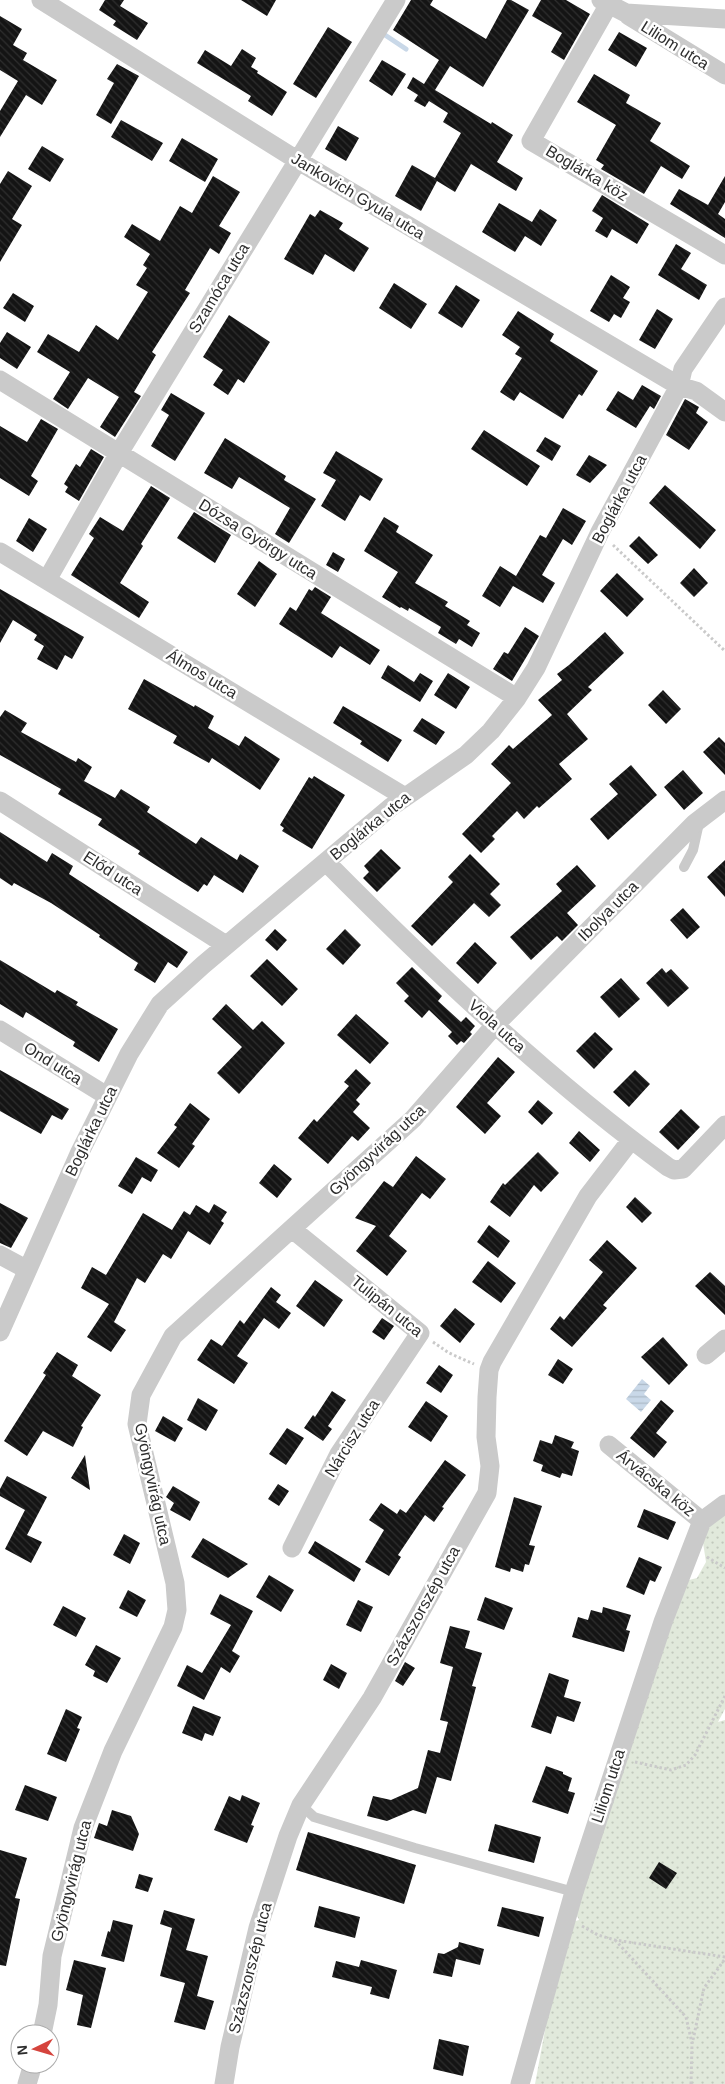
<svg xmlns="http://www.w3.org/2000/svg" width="725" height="2084" viewBox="0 0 725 2084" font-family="Helvetica,sans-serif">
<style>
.grass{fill:url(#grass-dots)}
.water{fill:url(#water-rules)}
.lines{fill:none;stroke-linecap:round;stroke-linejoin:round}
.stream{stroke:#c9d8e8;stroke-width:5}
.building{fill:url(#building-back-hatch)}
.path{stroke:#cacaca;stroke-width:3;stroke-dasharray:2.5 2.5;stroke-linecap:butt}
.lane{stroke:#cacaca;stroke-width:10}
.street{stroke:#cacaca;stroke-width:19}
.labels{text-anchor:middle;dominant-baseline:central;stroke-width:5;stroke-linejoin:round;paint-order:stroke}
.street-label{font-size:16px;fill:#2d2d2d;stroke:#fff}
</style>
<defs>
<pattern id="grass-dots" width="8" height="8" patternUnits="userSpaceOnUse" patternTransform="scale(1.25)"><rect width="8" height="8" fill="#e1e9db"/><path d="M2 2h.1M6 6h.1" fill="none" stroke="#c1c8bc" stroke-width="1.8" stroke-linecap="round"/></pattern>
<pattern id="water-rules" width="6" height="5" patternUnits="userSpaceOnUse" patternTransform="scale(1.25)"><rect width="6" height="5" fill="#c9d8e8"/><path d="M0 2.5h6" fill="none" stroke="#adbac7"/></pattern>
<pattern id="building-back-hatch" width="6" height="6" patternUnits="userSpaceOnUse" patternTransform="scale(1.25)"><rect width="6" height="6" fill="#141414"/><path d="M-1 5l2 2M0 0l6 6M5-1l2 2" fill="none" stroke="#2e2e2e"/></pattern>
</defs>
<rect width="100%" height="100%" fill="#fff"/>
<path class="grass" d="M 725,1510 L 725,1709 L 718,1722 L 725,1720 L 725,2084 L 535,2084 L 548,2014 L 572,1922 L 579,1920 L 575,1911 L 669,1625 L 689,1580 L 697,1578 L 706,1562 L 702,1536 L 708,1524 Z"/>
<path class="water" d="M 642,1379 L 650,1386 L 644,1394 L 651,1400 L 641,1412 L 626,1399 Z"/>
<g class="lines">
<path class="stream" d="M 385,35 L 406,49"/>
</g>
<path class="building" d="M 105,0 L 124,0 L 120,6 L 148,23 L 137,40 L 113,25 L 116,21 L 99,10 Z
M 241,0 L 276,0 L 267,16 Z
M 411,0 L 433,0 L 430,5 L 486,39 L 507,0 L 511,0 L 529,10 L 483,87 L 450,66 L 435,90 L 491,124 L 492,122 L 513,135 L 497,162 L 523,178 L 516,191 L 471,164 L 455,192 L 437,181 L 421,211 L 395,196 L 412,165 L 435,178 L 461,133 L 443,122 L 448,113 L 429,101 L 425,107 L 414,101 L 418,95 L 407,88 L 413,77 L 424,84 L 439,60 L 393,30 Z
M 541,0 L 566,0 L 590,14 L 564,60 L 551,52 L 562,33 L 532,16 Z
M 0,16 L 22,29 L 13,45 L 27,53 L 23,60 L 57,80 L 42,105 L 26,95 L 0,137 L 0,111 L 18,81 L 0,70 Z
M 328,27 L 352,42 L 316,98 L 293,84 Z
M 619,32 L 647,48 L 636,67 L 608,50 Z
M 242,49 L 256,58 L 251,67 L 258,71 L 257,73 L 287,92 L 272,116 L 248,101 L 251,96 L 197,63 L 205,50 L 231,66 Z
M 382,60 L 406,74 L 392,96 L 369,81 Z
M 117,64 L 139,76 L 111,124 L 96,115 L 114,83 L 107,79 Z
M 594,74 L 630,95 L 626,103 L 661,123 L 650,141 L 690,166 L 682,179 L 661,166 L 644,194 L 601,169 L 604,165 L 596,160 L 616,125 L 577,102 Z
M 121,120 L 163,143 L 152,161 L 111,137 Z
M 338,126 L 359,138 L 346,161 L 325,149 Z
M 182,138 L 218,159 L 205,182 L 169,161 Z
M 42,146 L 64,159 L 50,182 L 28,169 Z
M 8,171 L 32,186 L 12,219 L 22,225 L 0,262 L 0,184 Z
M 213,176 L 240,192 L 219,226 L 231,233 L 219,254 L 210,248 L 185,290 L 190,293 L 152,352 L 156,355 L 134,392 L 141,396 L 115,437 L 100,427 L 119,397 L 88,378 L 68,409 L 53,399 L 70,372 L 37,352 L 48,334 L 79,352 L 96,325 L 118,340 L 148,292 L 136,285 L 147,268 L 143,265 L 150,254 L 124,237 L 132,224 L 160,241 L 180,206 L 192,213 Z
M 725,176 L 725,202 L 718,214 L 725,219 L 725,238 L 670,204 L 679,189 L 708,205 Z
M 602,195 L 649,224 L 637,244 L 612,229 L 607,238 L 595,231 L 603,218 L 592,211 Z
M 499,203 L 532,222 L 540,209 L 557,220 L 541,246 L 525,236 L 515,252 L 482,232 Z
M 320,210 L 343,223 L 339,229 L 369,248 L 354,272 L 325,254 L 313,275 L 284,259 L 310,214 L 315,217 Z
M 676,244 L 691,253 L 681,269 L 707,285 L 699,300 L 658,275 Z
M 611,275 L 630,287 L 623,298 L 630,302 L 621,318 L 614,314 L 609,322 L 590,311 Z
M 394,283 L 427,304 L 411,329 L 379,308 Z
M 456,285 L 480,300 L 462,328 L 438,313 Z
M 13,293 L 34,306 L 25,322 L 3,308 Z
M 657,309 L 673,319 L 655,349 L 639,340 Z
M 518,311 L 554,334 L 550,341 L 598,371 L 582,396 L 579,394 L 563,419 L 520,392 L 514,401 L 500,392 L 522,358 L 515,354 L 520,347 L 502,335 Z
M 229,315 L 270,342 L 244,383 L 238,379 L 228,395 L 213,385 L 223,370 L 203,357 Z
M 7,332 L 31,347 L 17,369 L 0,358 L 0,343 Z
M 642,385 L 661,396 L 654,409 L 650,406 L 636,428 L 606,410 L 618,391 L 633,400 Z
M 171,393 L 205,413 L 175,461 L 151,446 L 169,415 L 161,410 Z
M 685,399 L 699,407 L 696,413 L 708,422 L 689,450 L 666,435 Z
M 41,419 L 58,429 L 31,476 L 38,481 L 29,496 L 0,478 L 0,426 L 27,442 Z
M 484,430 L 540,466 L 527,486 L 471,449 Z
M 545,437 L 561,446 L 552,461 L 536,451 Z
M 225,438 L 286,476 L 284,480 L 316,499 L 289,543 L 275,534 L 290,508 L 239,477 L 232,489 L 204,473 Z
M 91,449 L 104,457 L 79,501 L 65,492 L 68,487 L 64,484 L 76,464 L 80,467 Z
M 336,451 L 383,479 L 370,501 L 360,495 L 345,521 L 321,506 L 336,480 L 323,473 Z
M 589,455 L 607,465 L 590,483 L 576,475 Z
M 665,485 L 716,530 L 700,549 L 649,503 Z
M 151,486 L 170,498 L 141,544 L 143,546 L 120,583 L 149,602 L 139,618 L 71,575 L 94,538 L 89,534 L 100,517 L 123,531 Z
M 563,508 L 586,521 L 572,545 L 563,539 L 542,575 L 555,583 L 543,603 L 513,586 L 500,607 L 482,596 L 500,566 L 516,576 L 540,535 L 546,538 Z
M 194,512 L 231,535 L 215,563 L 177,538 Z
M 384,517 L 399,526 L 396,532 L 433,555 L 415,583 L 448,602 L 445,606 L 470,621 L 467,625 L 480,633 L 472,647 L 459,639 L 456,644 L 438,633 L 441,627 L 409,608 L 408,611 L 401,607 L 400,608 L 382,597 L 398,572 L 364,551 Z
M 29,518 L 47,529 L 33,552 L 16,541 Z
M 639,536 L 658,555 L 648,564 L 629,546 Z
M 333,552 L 345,559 L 338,572 L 326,565 Z
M 259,561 L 277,574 L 255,607 L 237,594 Z
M 694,568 L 708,583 L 694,597 L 680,583 Z
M 617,573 L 644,599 L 627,617 L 600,591 Z
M 315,587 L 331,597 L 321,613 L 380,650 L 370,665 L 340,646 L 332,658 L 279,624 L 290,607 L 296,611 L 309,589 L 312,591 Z
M 0,589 L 84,637 L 72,659 L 65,655 L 57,670 L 37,659 L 44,646 L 34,640 L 37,635 L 13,620 L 0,643 Z
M 525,627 L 539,636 L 512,681 L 493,669 L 504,652 L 508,654 Z
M 605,632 L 624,653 L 588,687 L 592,690 L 567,714 L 588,739 L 559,764 L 572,779 L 539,808 L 537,806 L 524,819 L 517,811 L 492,836 L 495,839 L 481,853 L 462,834 L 511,783 L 491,764 L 509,745 L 513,749 L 552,715 L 538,700 L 562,680 L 557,674 L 569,665 Z
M 388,665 L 414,682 L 420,673 L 433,681 L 420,702 L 381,678 Z
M 448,673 L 470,687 L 456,709 L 434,695 Z
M 144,679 L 194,707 L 195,705 L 214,716 L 208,728 L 239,746 L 245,736 L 280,759 L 260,790 L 212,758 L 209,763 L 173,743 L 177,736 L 128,709 Z
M 663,690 L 681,709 L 666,724 L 648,705 Z
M 343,706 L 402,740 L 388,762 L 360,744 L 362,741 L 333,723 Z
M 5,710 L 27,723 L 21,732 L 76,762 L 78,758 L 92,767 L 84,781 L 115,798 L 121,789 L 150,807 L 147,812 L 196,844 L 201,837 L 237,860 L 240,854 L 259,866 L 243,893 L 214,875 L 207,886 L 204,884 L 198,892 L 138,854 L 140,851 L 98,825 L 102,819 L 58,794 L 61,789 L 0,755 L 0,717 Z
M 422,718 L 445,732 L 436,745 L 413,731 Z
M 719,737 L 725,743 L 725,775 L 703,752 Z
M 631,765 L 657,795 L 608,840 L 590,819 L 618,794 L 609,784 Z
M 683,770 L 703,793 L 684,810 L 664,787 Z
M 314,776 L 345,795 L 312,849 L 282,831 L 284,828 L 280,825 L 309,777 L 312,779 Z
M 0,832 L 47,862 L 52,853 L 73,866 L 69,874 L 188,952 L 177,968 L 168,962 L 155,983 L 134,970 L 138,963 L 99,937 L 100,935 L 51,903 L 14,883 L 12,886 L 0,878 Z
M 381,849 L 401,868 L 377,892 L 363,878 L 369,872 L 364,866 Z
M 470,854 L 500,884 L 490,894 L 501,905 L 489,917 L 474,903 L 432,946 L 411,926 L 453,882 L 448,877 Z
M 725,860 L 725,897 L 707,877 Z
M 577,865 L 596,886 L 567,913 L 578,925 L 562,941 L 557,936 L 531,960 L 510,937 L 562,891 L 556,884 Z
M 683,908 L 700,927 L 687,939 L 670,920 Z
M 275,929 L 287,940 L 277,951 L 265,940 Z
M 345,929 L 361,945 L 343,965 L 326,949 Z
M 475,942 L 497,963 L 478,984 L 456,963 Z
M 267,959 L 298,989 L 282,1006 L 250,976 Z
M 0,960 L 55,993 L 57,990 L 78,1002 L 76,1005 L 118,1029 L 99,1062 L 73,1046 L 75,1042 L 26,1012 L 23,1018 L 0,1004 Z
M 412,967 L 442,996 L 438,1001 L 461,1022 L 466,1017 L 475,1026 L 470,1032 L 472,1034 L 464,1043 L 461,1041 L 457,1045 L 448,1036 L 452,1032 L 429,1010 L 422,1018 L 404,1001 L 409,996 L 396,983 Z
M 662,968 L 666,973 L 671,969 L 689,988 L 668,1007 L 646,983 Z
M 621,978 L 640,999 L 619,1018 L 600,997 Z
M 226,1004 L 253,1030 L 262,1021 L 285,1043 L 239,1094 L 217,1073 L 242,1047 L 212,1019 Z
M 356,1014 L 389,1043 L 370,1064 L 337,1035 Z
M 595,1032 L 613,1049 L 594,1069 L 576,1051 Z
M 498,1057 L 515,1072 L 487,1103 L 501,1116 L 485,1134 L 456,1107 Z
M 356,1069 L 371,1083 L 356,1100 L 360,1104 L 353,1112 L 370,1128 L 358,1141 L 352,1136 L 328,1164 L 298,1138 L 314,1119 L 317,1122 L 349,1086 L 344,1082 Z
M 0,1070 L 69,1109 L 62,1120 L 52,1115 L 41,1134 L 0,1111 Z
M 635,1070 L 650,1084 L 629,1107 L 613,1092 Z
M 538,1100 L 553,1113 L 542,1125 L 528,1112 Z
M 190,1103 L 210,1119 L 192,1144 L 195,1146 L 179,1168 L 157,1153 L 177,1127 L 174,1125 Z
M 681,1109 L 700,1127 L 678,1150 L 659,1132 Z
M 579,1131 L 600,1150 L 590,1162 L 569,1143 Z
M 538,1152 L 559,1173 L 541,1192 L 534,1185 L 510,1217 L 490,1202 L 503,1183 L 505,1185 Z
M 416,1156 L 446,1179 L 430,1199 L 422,1193 L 389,1236 L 407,1251 L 387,1276 L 356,1251 L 376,1226 L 355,1218 L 384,1181 L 393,1187 Z
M 136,1157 L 158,1170 L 151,1182 L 142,1177 L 132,1194 L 118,1186 Z
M 274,1164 L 292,1179 L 277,1198 L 259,1183 Z
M 635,1197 L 652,1213 L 642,1223 L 626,1207 Z
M 0,1203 L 28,1218 L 11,1248 L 0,1243 Z
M 214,1204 L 227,1212 L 221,1221 L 224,1223 L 210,1245 L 188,1231 L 171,1259 L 163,1254 L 145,1283 L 137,1278 L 114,1322 L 126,1330 L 111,1352 L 87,1337 L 109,1304 L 81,1288 L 92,1267 L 106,1275 L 143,1213 L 172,1230 L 184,1211 L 190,1215 L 196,1205 L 209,1213 Z
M 489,1225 L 510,1241 L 498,1258 L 477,1242 Z
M 607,1240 L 637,1268 L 603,1305 L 607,1308 L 572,1347 L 550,1329 L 560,1316 L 564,1320 L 603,1272 L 589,1260 Z
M 488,1261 L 516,1283 L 501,1303 L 472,1282 Z
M 710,1272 L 725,1286 L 725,1315 L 695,1286 Z
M 315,1280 L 343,1300 L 324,1327 L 296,1306 Z
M 271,1287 L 281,1295 L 276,1302 L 291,1313 L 279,1329 L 264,1318 L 237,1356 L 248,1363 L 234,1384 L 197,1360 L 211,1339 L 222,1346 L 240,1320 L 244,1324 Z
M 455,1308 L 475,1324 L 460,1343 L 440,1326 Z
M 382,1318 L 394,1326 L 384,1340 L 372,1332 Z
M 663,1337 L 688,1365 L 669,1385 L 641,1357 Z
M 57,1352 L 78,1365 L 72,1376 L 101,1395 L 81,1426 L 83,1427 L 73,1447 L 43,1431 L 27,1456 L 4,1441 L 46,1375 L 43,1373 Z
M 558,1359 L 573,1369 L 563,1384 L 548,1375 Z
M 439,1365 L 453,1375 L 441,1393 L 426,1383 Z
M 332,1391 L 346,1400 L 328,1426 L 332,1429 L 323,1441 L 304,1428 L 313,1415 L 315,1417 Z
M 198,1398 L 218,1410 L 206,1431 L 187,1420 Z
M 661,1400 L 674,1411 L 656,1433 L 667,1442 L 654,1458 L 630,1438 Z
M 426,1401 L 448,1416 L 431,1442 L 408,1427 Z
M 163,1416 L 183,1428 L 175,1442 L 155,1431 Z
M 287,1428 L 304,1438 L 286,1465 L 269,1454 Z
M 555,1435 L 574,1442 L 571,1448 L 579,1451 L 572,1476 L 562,1473 L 560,1478 L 541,1471 L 543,1465 L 533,1461 L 540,1440 L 552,1444 Z
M 85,1455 L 90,1490 L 71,1478 Z
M 445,1460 L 466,1475 L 442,1507 L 444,1508 L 434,1522 L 425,1515 L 398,1555 L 401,1557 L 389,1576 L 365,1562 L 384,1530 L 369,1520 L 381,1503 L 397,1514 L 400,1509 L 406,1513 Z
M 7,1476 L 47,1497 L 27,1535 L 42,1542 L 31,1563 L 5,1549 L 25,1510 L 0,1496 L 0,1489 Z
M 278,1484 L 289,1491 L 279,1506 L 268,1499 Z
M 173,1486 L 200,1502 L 190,1521 L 170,1510 L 174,1503 L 166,1497 Z
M 514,1497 L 542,1506 L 529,1545 L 535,1546 L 529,1565 L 525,1564 L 523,1572 L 511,1568 L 510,1572 L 495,1567 Z
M 644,1509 L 676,1522 L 668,1540 L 637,1527 Z
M 124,1534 L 140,1543 L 130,1564 L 113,1555 Z
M 203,1538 L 248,1564 L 228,1578 L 191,1557 Z
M 315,1541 L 361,1569 L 354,1582 L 308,1553 Z
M 639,1557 L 662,1567 L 655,1582 L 650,1580 L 644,1595 L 626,1587 Z
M 269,1575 L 294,1590 L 281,1612 L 256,1597 Z
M 128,1590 L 146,1600 L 137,1617 L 119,1608 Z
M 220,1594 L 253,1611 L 232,1651 L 240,1656 L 230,1673 L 221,1667 L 204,1700 L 177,1686 L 187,1665 L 202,1673 L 231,1625 L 210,1614 Z
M 485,1597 L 513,1608 L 504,1630 L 477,1620 Z
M 358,1600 L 373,1607 L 361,1632 L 346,1625 Z
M 63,1606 L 86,1618 L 76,1637 L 53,1625 Z
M 603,1607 L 631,1615 L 626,1630 L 630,1631 L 624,1652 L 572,1637 L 578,1617 L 588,1620 L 591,1610 L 602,1613 Z
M 450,1626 L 470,1631 L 465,1648 L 482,1653 L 472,1686 L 476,1687 L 451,1781 L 437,1777 L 426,1814 L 413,1810 L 387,1821 L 367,1816 L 373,1796 L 391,1800 L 418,1788 L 428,1750 L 440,1753 L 448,1722 L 440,1720 L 453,1667 L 440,1663 Z
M 96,1645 L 121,1658 L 107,1683 L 93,1676 L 95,1671 L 85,1665 Z
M 405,1662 L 415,1668 L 403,1686 L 395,1681 Z
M 331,1664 L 347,1673 L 339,1689 L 323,1680 Z
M 549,1673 L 569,1680 L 564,1697 L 581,1702 L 574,1722 L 557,1716 L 551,1734 L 531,1727 Z
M 193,1706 L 221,1717 L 213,1736 L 205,1733 L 202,1741 L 182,1733 Z
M 66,1709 L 82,1717 L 77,1728 L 80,1729 L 66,1762 L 47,1754 Z
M 546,1766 L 563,1772 L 563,1774 L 572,1778 L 568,1791 L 575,1793 L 568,1814 L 532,1802 Z
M 25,1785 L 57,1797 L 48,1821 L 15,1810 Z
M 242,1795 L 260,1803 L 251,1825 L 254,1826 L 247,1843 L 214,1830 L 229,1796 L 240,1801 Z
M 112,1810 L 131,1816 L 139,1834 L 133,1851 L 94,1838 L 99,1823 L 107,1826 Z
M 495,1824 L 541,1837 L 534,1863 L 488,1851 Z
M 308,1832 L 416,1865 L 404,1904 L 296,1870 Z
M 0,1850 L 27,1858 L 15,1898 L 20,1899 L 6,1966 L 0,1965 Z
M 659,1862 L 677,1873 L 666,1889 L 649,1878 Z
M 139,1874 L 153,1878 L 148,1892 L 135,1888 Z
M 319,1906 L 360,1917 L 355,1938 L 314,1927 Z
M 502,1907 L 544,1917 L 539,1937 L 497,1926 Z
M 164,1910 L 195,1919 L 186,1950 L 208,1956 L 197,1996 L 214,2001 L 205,2030 L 174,2022 L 185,1983 L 160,1976 L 172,1928 L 160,1924 Z
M 113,1920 L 133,1925 L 124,1962 L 101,1956 L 108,1931 L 110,1932 Z
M 459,1942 L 484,1949 L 480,1965 L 456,1959 L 452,1977 L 433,1973 L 438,1953 L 444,1954 L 458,1947 Z
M 74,1960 L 106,1968 L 91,2028 L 77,2025 L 83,1995 L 66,1990 Z
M 361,1960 L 397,1970 L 389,1999 L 370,1994 L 372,1987 L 332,1977 L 336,1961 L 359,1967 Z
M 439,2039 L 469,2046 L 463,2076 L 433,2069 Z"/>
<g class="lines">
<path class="path" d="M 613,545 L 725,651
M 433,1342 L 449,1353 L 474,1364
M 707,1557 L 725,1568
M 635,1762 L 671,1770 L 686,1765 L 695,1755 L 725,1696
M 582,1926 L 598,1935 L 615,1940 L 725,1957
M 615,1940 L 686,2017 L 692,2043 L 691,2084
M 693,2040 L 704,1988 L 725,1959"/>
<path class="lane" d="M 684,867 L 693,850 L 699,823
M 301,1805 L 314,1817 L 415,1848 L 574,1892"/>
<path class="street" d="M 41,0 L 297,160 L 679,386 L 696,391 L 725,412
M 601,0 L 626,13 L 725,19
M 609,4 L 531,141 L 725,255
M 629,16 L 725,75
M 0,380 L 517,698
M 0,552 L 405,797
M 47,580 L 119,453 L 396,0
M 0,801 L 226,945
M 326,862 C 433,970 545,1077 668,1167 L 674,1170 L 683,1169 L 725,1125
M 0,1030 L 107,1096
M 292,1229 L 420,1333 L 339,1454 L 292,1548
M 0,1255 L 26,1269
M 0,1332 L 79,1154 L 129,1054 L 160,1004 L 203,965 L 391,807 L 466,755 L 491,731 L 517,698 L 536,668 L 600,532 L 679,386 L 683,369 L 725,307
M 706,1355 L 725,1339
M 609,1445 L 702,1521
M 42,2034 L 48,2005 L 52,1956 L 83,1828 L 113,1751 L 173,1627 L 177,1610 L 175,1583 L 137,1424 L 141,1395 L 173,1336 L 413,1119 L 495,1025 L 695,823 L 725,800
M 27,2084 L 33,2064
M 224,2084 L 230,2047 L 258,1928 L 288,1836 L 301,1805 L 372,1698 L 487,1493 L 490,1466 L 486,1437 L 487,1397 L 489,1370 L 492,1362 L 588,1196 L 631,1140
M 520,2084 L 574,1892 L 663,1622 L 702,1521 L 725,1504"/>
</g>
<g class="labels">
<g class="street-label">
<text transform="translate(675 45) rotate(32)">Liliom utca</text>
<text transform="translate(587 173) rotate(31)">Boglárka köz</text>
<text transform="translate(358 196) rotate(31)">Jankovich Gyula utca</text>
<text transform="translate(219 288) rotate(-59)">Szamóca utca</text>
<text transform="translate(619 499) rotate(-62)">Boglárka utca</text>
<text transform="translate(258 539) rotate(32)">Dózsa György utca</text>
<text transform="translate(202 674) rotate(31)">Álmos utca</text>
<text transform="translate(370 826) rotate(-39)">Boglárka utca</text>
<text transform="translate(113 873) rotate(33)">Előd utca</text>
<text transform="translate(608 911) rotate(-45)">Ibolya utca</text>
<text transform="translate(497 1026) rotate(42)">Viola utca</text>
<text transform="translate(53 1063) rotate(32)">Ond utca</text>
<text transform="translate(91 1131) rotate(-64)">Boglárka utca</text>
<text transform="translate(377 1150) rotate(-43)">Gyöngyvirág utca</text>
<text transform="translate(387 1306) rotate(39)">Tulipán utca</text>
<text transform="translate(352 1438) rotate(-58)">Nárcisz utca</text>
<text transform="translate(656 1483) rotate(39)">Árvácska köz</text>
<text transform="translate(153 1484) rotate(78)">Gyöngyvirág utca</text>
<text transform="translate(423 1606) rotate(-61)">Százszorszép utca</text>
<text transform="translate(608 1786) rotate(-72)">Liliom utca</text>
<text transform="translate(71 1881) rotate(-76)">Gyöngyvirág utca</text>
<text transform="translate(250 1968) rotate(-76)">Százszorszép utca</text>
</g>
</g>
<g transform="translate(35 2049) rotate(265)"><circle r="24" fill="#ffffff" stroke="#ababab"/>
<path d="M0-4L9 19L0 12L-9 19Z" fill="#d5443d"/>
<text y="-8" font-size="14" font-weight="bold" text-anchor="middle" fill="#2d2d2d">N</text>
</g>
</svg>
